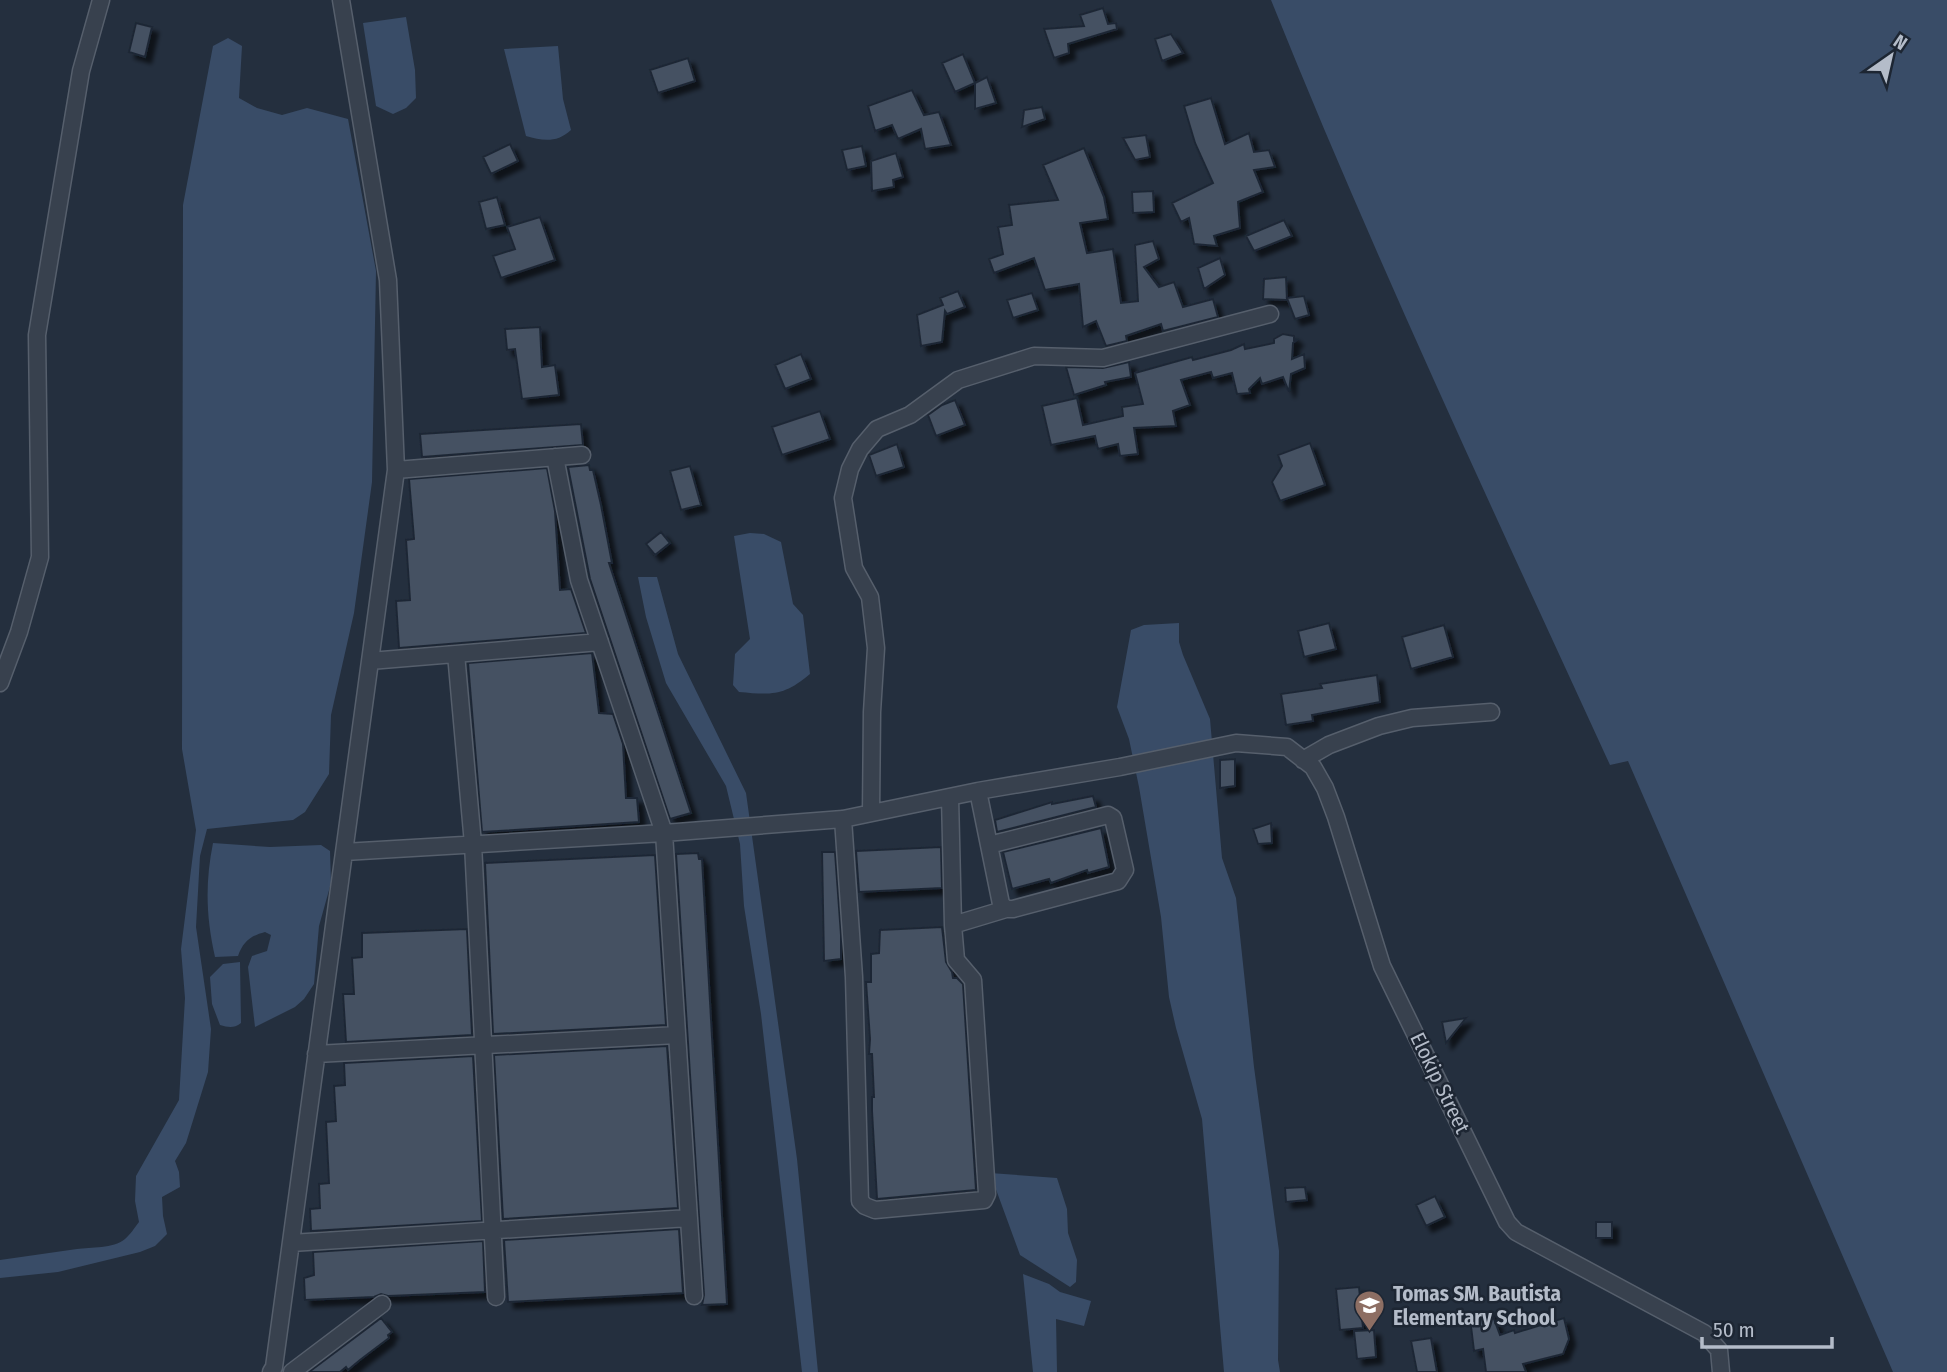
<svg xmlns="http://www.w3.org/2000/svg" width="1947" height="1372" viewBox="0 0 1947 1372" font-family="'Fira Sans Condensed',sans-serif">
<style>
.water{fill:#394c67}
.building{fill:#455162;stroke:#1f2835;stroke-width:2;filter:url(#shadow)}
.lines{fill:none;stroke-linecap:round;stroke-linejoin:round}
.street-casing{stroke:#565f6c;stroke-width:19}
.street{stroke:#38414e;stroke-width:16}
.labels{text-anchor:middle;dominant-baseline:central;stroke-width:5;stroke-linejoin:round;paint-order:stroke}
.street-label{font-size:21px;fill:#b4bcc9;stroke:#1d2633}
.poi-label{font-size:21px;font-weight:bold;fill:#b4bcc9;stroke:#1d2633;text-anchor:start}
</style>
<defs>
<filter id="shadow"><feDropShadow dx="6" dy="6" stdDeviation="2" flood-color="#0009"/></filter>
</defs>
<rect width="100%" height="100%" fill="#242f3e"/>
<path class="water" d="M 1271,0 L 1947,0 L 1947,1372 L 1893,1372 L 1628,761 L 1610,765 C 1494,512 1375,259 1271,0 Z
M 406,17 L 415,70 L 416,98 L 406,108 L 393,114 L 376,106 L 363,23 Z
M 228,38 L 242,46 L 239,98 L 257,108 L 282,115 L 307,108 L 348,119 L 376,271 L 372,482 L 354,613 L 331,715 L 329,774 L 305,812 L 293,820 L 207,829 L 200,856 L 196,927 L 211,1029 L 208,1072 L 186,1143 L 175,1161 L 179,1172 L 180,1187 L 162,1197 L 163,1216 L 167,1234 L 155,1246 L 140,1252 L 58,1272 L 0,1278 L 0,1260 C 26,1256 51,1253 77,1249 C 91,1247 113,1249 125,1239 C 130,1235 135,1227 139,1222 L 135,1201 L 136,1176 L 179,1100 L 185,998 L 181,949 L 196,830 L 182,749 L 183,205 L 213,46 Z
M 558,46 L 563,99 L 571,130 C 557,143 543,141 526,136 L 504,49 Z
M 750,533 L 764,534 L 781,542 L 793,604 L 803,615 L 810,674 C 784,696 772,695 739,692 L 733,685 L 735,654 L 750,639 L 734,536 Z
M 638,577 L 657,577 L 678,654 L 746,793 L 797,1159 L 818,1372 L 802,1372 L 761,1014 L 744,906 L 740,844 L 726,786 L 666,683 L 646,617 Z
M 1179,623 L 1179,642 L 1183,655 L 1210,719 L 1222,858 L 1236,898 L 1254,1067 L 1279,1251 L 1278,1360 L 1280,1372 L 1224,1372 L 1202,1119 L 1176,1028 L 1169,997 L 1161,917 L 1139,787 L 1129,739 L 1117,707 L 1131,630 L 1144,625 Z
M 213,843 L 270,847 L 321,845 L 330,851 L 331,883 L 319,926 L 314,984 L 304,999 L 295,1007 L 255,1027 L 248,967 L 252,956 L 267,951 L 271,935 L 265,932 C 250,936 243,942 238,956 L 215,957 C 206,917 205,883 213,843 Z
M 240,962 L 241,1023 C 233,1029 228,1027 220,1025 L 212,1004 L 210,977 L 223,964 Z
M 990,1173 L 1057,1178 L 1067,1209 L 1068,1233 L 1077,1260 L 1076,1282 L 1070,1287 L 1020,1255 Z
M 1023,1274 L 1049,1284 L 1060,1292 L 1091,1301 L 1084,1326 L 1056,1319 L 1057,1372 L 1033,1372 Z"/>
<path class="building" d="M 1103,8 L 1108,24 L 1116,23 L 1117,29 L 1068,44 L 1069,53 L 1054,58 L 1044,29 L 1084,26 L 1080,15 Z
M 136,23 L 152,27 L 145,57 L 129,52 Z
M 1171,34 L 1183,53 L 1162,61 L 1155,39 Z
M 963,54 L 975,83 L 955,92 L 942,63 Z
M 688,58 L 695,81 L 658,93 L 650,70 Z
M 987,77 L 996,103 L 975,109 L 975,83 Z
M 912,90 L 924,115 L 939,112 L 951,145 L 925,149 L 921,129 L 898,139 L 892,125 L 875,131 L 868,106 Z
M 1211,98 L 1225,144 L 1249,133 L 1254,152 L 1269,150 L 1275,167 L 1254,170 L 1263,192 L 1238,202 L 1240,228 L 1214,236 L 1217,246 L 1194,244 L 1189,218 L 1181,222 L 1172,203 L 1213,183 L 1195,143 L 1184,106 Z
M 1042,107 L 1045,119 L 1022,127 L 1024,110 Z
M 1146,135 L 1150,157 L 1135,160 L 1123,138 Z
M 510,144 L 518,161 L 491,174 L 483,157 Z
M 862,146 L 866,166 L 847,170 L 842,150 Z
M 1084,148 L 1104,197 L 1108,219 L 1080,223 L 1087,253 L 1113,249 L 1121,303 L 1138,301 L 1135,245 L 1153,241 L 1159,259 L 1144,267 L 1159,287 L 1174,282 L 1183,307 L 1213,299 L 1218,317 L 1163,331 L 1161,324 L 1126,336 L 1127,341 L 1106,346 L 1096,321 L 1083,327 L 1079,284 L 1045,290 L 1034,258 L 994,273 L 989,259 L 1003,254 L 998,227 L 1012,225 L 1009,205 L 1058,200 L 1043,165 Z
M 896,153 L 903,177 L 893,180 L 894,187 L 872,191 L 871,161 Z
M 1153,191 L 1154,212 L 1133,213 L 1132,192 Z
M 497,197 L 505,225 L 486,229 L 479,202 Z
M 540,217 L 555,260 L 501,278 L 493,256 L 515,249 L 507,227 Z
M 1284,220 L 1292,236 L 1254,251 L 1246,236 Z
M 1220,258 L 1225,275 L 1204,289 L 1198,268 Z
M 1286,277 L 1287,300 L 1263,299 L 1264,279 Z
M 958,291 L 965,307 L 947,314 L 945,311 L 942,342 L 921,346 L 917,315 L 943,305 L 940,298 Z
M 1032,293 L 1038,310 L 1013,318 L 1007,300 Z
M 1304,296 L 1309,315 L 1295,319 L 1287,298 Z
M 540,327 L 542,367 L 555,365 L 559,395 L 522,399 L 515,349 L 507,350 L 505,329 Z
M 1283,334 L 1294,336 L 1294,340 L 1298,339 L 1293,343 L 1292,359 L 1304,354 L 1305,368 L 1291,374 L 1289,392 L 1283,377 L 1262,384 L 1260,378 L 1249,389 L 1250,393 L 1237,394 L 1232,373 L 1213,378 L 1211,372 L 1181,380 L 1190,405 L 1173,411 L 1176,426 L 1134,428 L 1138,454 L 1120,456 L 1118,444 L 1098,449 L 1095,436 L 1051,445 L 1042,406 L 1077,398 L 1083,425 L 1123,416 L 1122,407 L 1143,404 L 1135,373 L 1192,357 L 1193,360 L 1231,350 L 1244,344 L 1245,349 L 1274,343 L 1274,339 Z
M 801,354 L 811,379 L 785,389 L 775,365 Z
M 1129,362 L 1131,377 L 1105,382 L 1106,385 L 1074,395 L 1066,367 L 1103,368 Z
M 955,400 L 965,425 L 936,436 L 928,415 L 942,405 Z
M 820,411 L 830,439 L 782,455 L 772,427 Z
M 581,424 L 583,445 L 422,457 L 420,434 Z
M 1310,443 L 1325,485 L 1280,501 L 1272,482 L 1282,466 L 1278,455 Z
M 897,444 L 904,467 L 876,476 L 869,455 Z
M 589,465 L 590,470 L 593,470 L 601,505 L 612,563 L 609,563 L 691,813 L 670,819 L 590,579 L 568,467 Z
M 690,466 L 701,505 L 681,510 L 670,471 Z
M 547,468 L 555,511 L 560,590 L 571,589 L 586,633 L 399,648 L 396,601 L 410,600 L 406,540 L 414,539 L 409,479 Z
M 661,532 L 670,543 L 655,555 L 646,544 Z
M 1329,623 L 1336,649 L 1304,657 L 1298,631 Z
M 1444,625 L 1453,657 L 1411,669 L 1402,637 Z
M 592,653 L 599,713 L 613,714 L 623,744 L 626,798 L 637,798 L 639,822 L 482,832 L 468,663 Z
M 1377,675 L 1380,702 L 1312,715 L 1313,721 L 1286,725 L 1281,694 L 1322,688 L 1320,684 Z
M 1235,759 L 1235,786 L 1220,788 L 1220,760 Z
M 1093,796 L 1096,807 L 997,832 L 995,820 L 1052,802 L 1052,804 Z
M 1271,823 L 1272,843 L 1258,844 L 1253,829 Z
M 1101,828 L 1109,867 L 1088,873 L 1087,870 L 1051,883 L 1049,879 L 1012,889 L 1003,852 Z
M 941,847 L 942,888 L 859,892 L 856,851 Z
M 822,852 L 835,852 L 841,935 L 841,959 L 824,961 Z
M 698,853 L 699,859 L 702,859 L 727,1304 L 702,1305 L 704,1295 L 676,854 Z
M 655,855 L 666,1025 L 493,1034 L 485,863 Z
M 942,927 L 946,962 L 952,972 L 953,978 L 957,978 L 963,984 L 976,1190 L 877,1199 L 872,1111 L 872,1097 L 874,1097 L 872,1054 L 869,1054 L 870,1039 L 866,982 L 871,982 L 871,954 L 879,953 L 880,930 Z
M 467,929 L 472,1035 L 346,1042 L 343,994 L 354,994 L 352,958 L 362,957 L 362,933 Z
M 1466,1018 L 1446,1043 L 1442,1022 Z
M 667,1046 L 678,1208 L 503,1219 L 494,1055 Z
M 473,1056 L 482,1221 L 311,1231 L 310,1209 L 320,1208 L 319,1184 L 329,1183 L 326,1122 L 336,1121 L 334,1086 L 345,1085 L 344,1063 Z
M 1305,1187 L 1307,1200 L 1286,1202 L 1285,1188 Z
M 1435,1196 L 1445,1217 L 1426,1226 L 1416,1205 Z
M 1596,1222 L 1612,1222 L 1612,1238 L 1596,1238 Z
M 679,1229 L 683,1293 L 508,1302 L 504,1240 Z
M 483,1241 L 485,1292 L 388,1296 L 381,1294 L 374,1297 L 305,1300 L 304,1278 L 314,1275 L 313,1252 Z
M 1359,1287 L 1363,1328 L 1340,1330 L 1336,1289 Z
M 1491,1311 L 1500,1335 L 1514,1330 L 1515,1333 L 1564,1318 L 1569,1339 L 1563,1354 L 1523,1364 L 1526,1372 L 1486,1372 L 1483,1349 L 1474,1351 L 1470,1318 Z
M 381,1318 L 392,1332 L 388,1335 L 389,1338 L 360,1360 L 348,1370 L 346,1367 L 340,1372 L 309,1372 Z
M 1374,1330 L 1376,1357 L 1357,1359 L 1354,1331 Z
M 1431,1338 L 1437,1372 L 1417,1372 L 1411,1341 Z"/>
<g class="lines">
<defs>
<path id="street" d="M 555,457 L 579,580 L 664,833 L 694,1296
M 396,470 L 582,455
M 456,654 L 473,844 L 496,1297
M 370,661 L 600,642
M 0,683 L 19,632 L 40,557 L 37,335 L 81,71 L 101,0
M 1303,760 L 1329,745 L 1379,726 L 1412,718 L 1491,712
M 978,791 L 1001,904 L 1006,909 L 1013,909 L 1118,881 L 1125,870 L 1113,818 L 1108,815 L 989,845
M 950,797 L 953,925
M 871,813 L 872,712 L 876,648 L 870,597 L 854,568 L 843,498 L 850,469 L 860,449 L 877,429 L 910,415 L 958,380 L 1034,356 L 1103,358 L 1270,314
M 843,819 L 854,977 L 860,1201 L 865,1206 L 875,1210 L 984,1200 L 987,1194 L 973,980 L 956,960 L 953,925 L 1006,909
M 344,852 L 664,833 L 843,819 L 978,791 L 1120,767 L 1236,743 L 1287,747 L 1313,767 L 1325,788 L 1336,817 L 1382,966 L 1507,1222 L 1516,1232 L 1704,1333 L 1719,1350 L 1721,1372
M 316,1054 L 677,1035
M 291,1243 L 689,1218
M 271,1372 L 274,1367 L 396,470 L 388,280 L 341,0
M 292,1372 L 382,1304"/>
</defs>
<use href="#street" class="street-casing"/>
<use href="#street" class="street"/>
</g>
<defs>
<symbol id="school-pin" viewBox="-11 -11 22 30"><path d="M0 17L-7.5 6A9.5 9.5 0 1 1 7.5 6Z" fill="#8d6e63" stroke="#1d2633"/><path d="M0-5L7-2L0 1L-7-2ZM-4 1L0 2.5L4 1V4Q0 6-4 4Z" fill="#fff"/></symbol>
</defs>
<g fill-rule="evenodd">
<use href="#school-pin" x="1352" y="1288" width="35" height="47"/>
</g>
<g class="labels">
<g class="street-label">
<text transform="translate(1440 1083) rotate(64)">Elokip Street</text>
</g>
<g class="poi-label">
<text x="1393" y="1294">Tomas SM. Bautista<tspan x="1393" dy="24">Elementary School</tspan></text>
</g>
</g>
<g transform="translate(1891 56) rotate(34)" stroke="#1d2633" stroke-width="5" paint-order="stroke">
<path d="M0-5L12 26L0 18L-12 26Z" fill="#b4bcc9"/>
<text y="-10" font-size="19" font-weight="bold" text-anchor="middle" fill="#b4bcc9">N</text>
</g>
<path d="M1702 1337v10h130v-10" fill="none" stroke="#b4bcc9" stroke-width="3.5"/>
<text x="1713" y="1337" font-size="21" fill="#b4bcc9" stroke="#1d2633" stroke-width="5" paint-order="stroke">50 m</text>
</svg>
